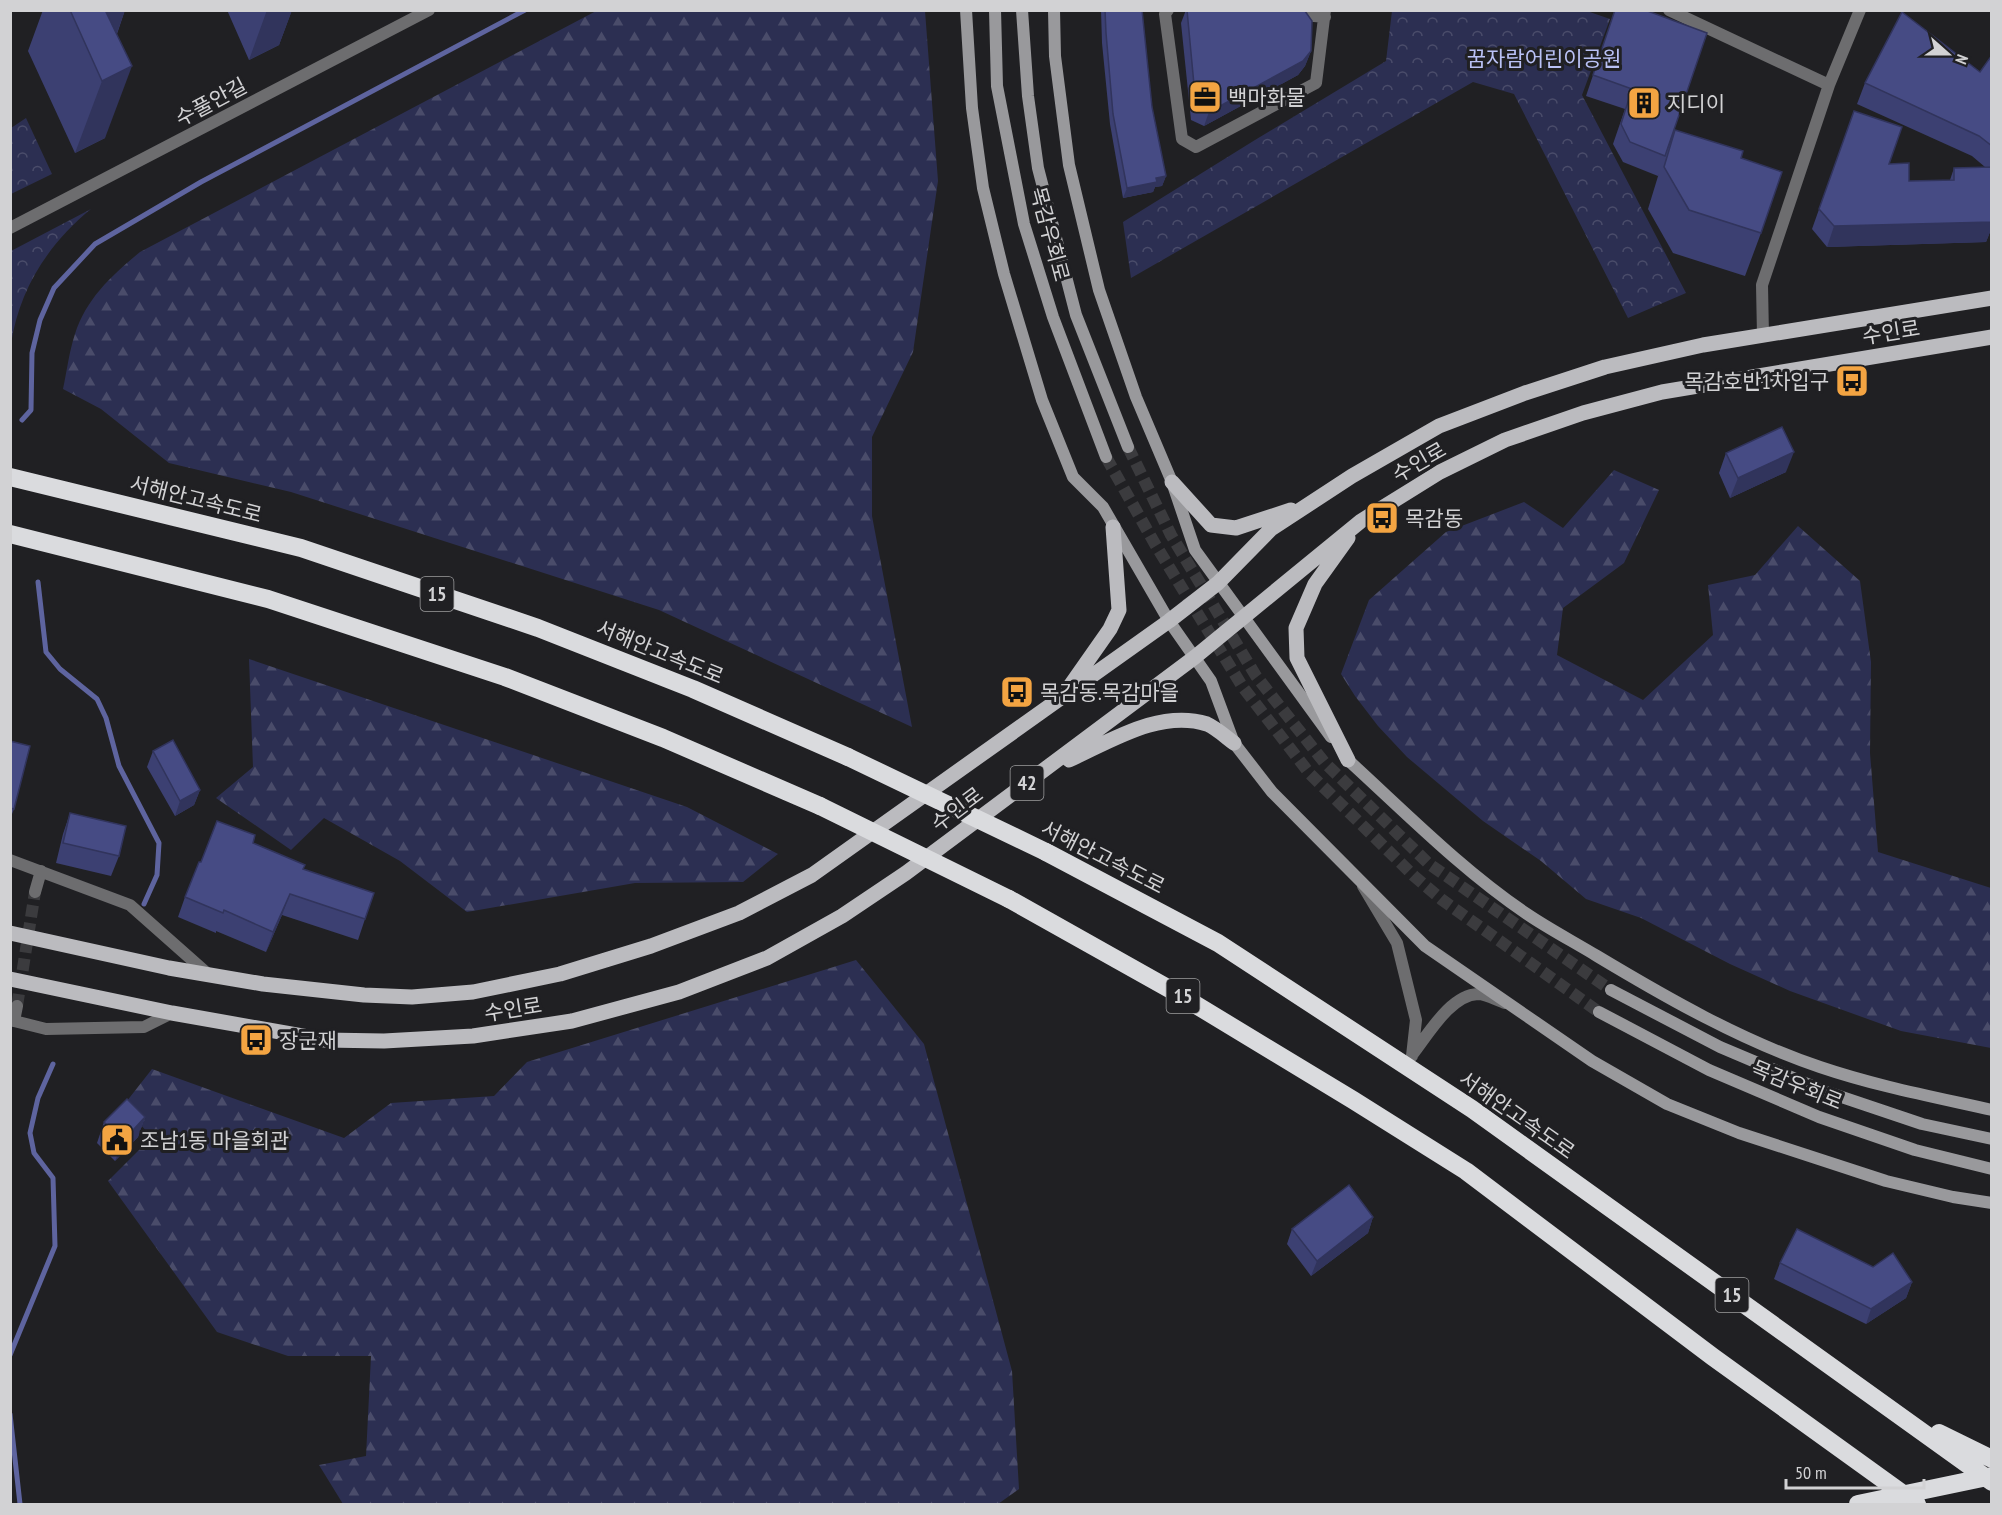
<svg xmlns="http://www.w3.org/2000/svg" width="2002" height="1515" viewBox="0 0 2002 1515" font-family="'PT Sans Narrow','Noto Sans KR',sans-serif">
<style>
.forest{fill:url(#forest-firs)}
.park{fill:url(#park-crowns)}
.lines{fill:none;stroke-linecap:round;stroke-linejoin:round}
.stream{stroke:#5e649f;stroke-width:5}
.minor-tunnel{stroke:#3b3b3e;stroke-width:12;stroke-dasharray:12 6;stroke-linecap:butt}
.secondary-tunnel{stroke:#3b3b3e;stroke-width:12;stroke-dasharray:12 6;stroke-linecap:butt}
.minor{stroke:#6d6d6f;stroke-width:12}
.tertiary{stroke:#6d6d6f;stroke-width:12}
.secondary{stroke:#99999c;stroke-width:12}
.primary{stroke:#bbbbbf;stroke-width:15}
.motorway{stroke:#dadbde;stroke-width:18}
.motorway-bridge{stroke:#dadbde;stroke-width:18}
.wall{fill:#3c4072}
.shaded-wall{fill:#31345c}
.building{fill:#464b84;stroke:#31345c;stroke-width:1.5}
.labels{text-anchor:middle;dominant-baseline:central;stroke-width:6;stroke-linejoin:round;paint-order:stroke}
.shield{fill:#202023;stroke:#9d9d9f;stroke-width:1.5}
.shield-label{font-size:20px;font-weight:bold;fill:#d2d2d4}
.park-label{font-size:21px;fill:#b9c1f5;stroke:#202023}
.poi-label{font-size:21px;fill:#d2d2d4;stroke:#202023;text-anchor:start}
.street-label{font-size:21px;fill:#d2d2d4;stroke:#202023}
</style>
<defs>
<pattern id="forest-firs" width="22" height="20" patternUnits="userSpaceOnUse" patternTransform="scale(1.5)"><rect width="22" height="20" fill="#2c2f52"/><path d="M5 1l3.5 6h-7zM16 11l3.5 6h-7z" fill="#4a4c6a"/></pattern>
<pattern id="park-crowns" width="20" height="18" patternUnits="userSpaceOnUse" patternTransform="scale(1.5)"><rect width="20" height="18" fill="#2c2f52"/><path d="M2 6a3 3 0 1 1 6 0M12 15a3 3 0 1 1 6 0" fill="none" stroke="#4a4c6a"/></pattern>
</defs>
<rect width="100%" height="100%" fill="#202023"/>
<path class="forest" d="M 598,10 L 925,11 L 938,181 L 913,352 L 872,437 L 872,516 L 912,727 L 659,610 L 291,492 L 169,463 L 101,409 L 63,389 C 67,371 69,352 75,334 C 86,299 112,275 140,252 Z
M 1614,470 L 1659,490 L 1624,563 L 1563,608 L 1557,655 L 1643,700 L 1713,635 L 1708,585 L 1755,575 L 1798,526 L 1860,581 L 1871,662 L 1870,753 L 1878,852 L 1991,888 L 1991,1048 L 1901,1031 L 1790,991 L 1730,964 L 1641,918 L 1586,899 L 1541,861 L 1483,821 L 1407,757 L 1378,726 L 1355,696 L 1341,674 L 1369,600 L 1446,532 L 1524,502 L 1563,528 Z
M 249,659 L 687,807 L 778,854 L 743,882 L 635,883 L 467,912 L 400,861 L 324,818 L 291,850 L 216,798 L 253,767 Z
M 856,960 L 924,1044 L 1012,1371 L 1019,1489 L 998,1504 L 343,1504 L 319,1465 L 366,1456 L 371,1356 L 288,1356 L 217,1332 L 108,1181 L 152,1137 L 123,1106 L 152,1069 L 344,1138 L 391,1103 L 494,1096 L 527,1062 Z"/>
<path class="park" d="M 1392,11 L 1584,10 L 1610,19 L 1582,95 L 1686,293 L 1628,318 L 1514,94 L 1473,82 L 1131,278 L 1123,222 L 1255,140 L 1386,61 Z
M 26,118 L 52,174 L 11,194 L 11,128 Z
M 91,209 C 48,244 19,290 11,344 L 11,251 Z"/>
<g class="lines">
<path class="stream" d="M 22,420 L 31,410 L 32,353 L 40,320 L 54,288 L 95,244 L 201,182 L 525,10
M 38,582 L 46,652 L 60,669 L 97,699 L 106,718 L 119,766 L 159,843 L 157,875 L 144,904
M 10,1355 L 55,1246 L 53,1178 L 34,1153 L 30,1133 L 38,1098 L 53,1064
M 10,1414 L 20,1504"/>
<path class="minor-tunnel" d="M 17,1006 L 35,892"/>
<path class="secondary-tunnel" d="M 1128,447 L 1171,535 L 1256,676 L 1324,762 L 1429,864 L 1611,990
M 1106,457 L 1155,544 L 1242,686 L 1310,774 L 1414,876 L 1441,899 L 1599,1012"/>
<path class="minor" d="M 1168,10 L 1165,14 L 1182,139 L 1196,147 L 1316,83 L 1325,10
M 1669,10 L 1829,85
M 1293,14 L 1325,17
M 10,228 L 429,10
M 1763,336 L 1762,285 L 1829,85 L 1860,10
M 10,860 L 130,905 L 209,975
M 35,892 L 41,871
M 10,1020 L 46,1029 L 144,1027 L 172,1013
M 14,1021 L 17,1006"/>
<path class="tertiary" d="M 1363,886 L 1397,943 L 1416,1020 L 1412,1056
M 1412,1055 C 1428,1035 1450,995 1478,994 C 1486,994 1498,1001 1505,1003"/>
<path class="secondary" d="M 966,10 L 972,108 L 983,188 L 1004,274 L 1042,400 L 1073,477 L 1103,507 L 1169,621 L 1211,681 L 1234,743 L 1272,792 L 1425,946 L 1592,1061 L 1667,1104 L 1739,1133 L 1886,1181 L 1953,1197 L 1992,1203
M 995,10 L 997,86 L 1024,224 L 1053,317 L 1106,457
M 1022,10 L 1028,96 L 1038,168 L 1076,315 L 1128,447
M 1054,10 L 1055,56 L 1069,165 L 1099,290 L 1136,397 L 1172,482 L 1195,550 L 1331,737
M 1344,754 L 1348,760 C 1406,813 1462,870 1527,914 C 1549,929 1574,942 1597,956 C 1667,998 1742,1041 1820,1067 C 1876,1086 1934,1097 1992,1110
M 1611,990 L 1720,1047 L 1824,1091 L 1922,1124 L 1992,1139
M 1599,1012 L 1709,1070 L 1819,1117 L 1915,1150 L 1992,1169"/>
<path class="primary" d="M 1172,482 L 1211,525 L 1236,528 L 1291,510
M 1070,686 L 1110,629 L 1119,610 L 1113,527
M 1069,760 C 1111,741 1160,709 1207,724 C 1216,728 1226,737 1234,743
M 1348,760 L 1297,658 L 1296,628 L 1315,584 L 1348,538
M 10,933 L 169,968 L 263,984 L 364,995 L 412,997 L 473,992 L 560,974 L 651,946 L 739,913 L 812,875 L 1169,621 L 1218,583 L 1271,529 L 1352,476 L 1439,426 L 1525,393 L 1605,367 L 1703,345 L 1992,298
M 10,979 L 172,1013 L 325,1040 L 384,1041 L 473,1036 L 572,1021 L 679,992 L 767,958 L 842,916 L 906,873 L 1195,657 L 1361,521 L 1440,472 L 1505,440 L 1583,413 L 1662,392 L 1992,337"/>
<path class="motorway" d="M 10,477 L 301,548 L 538,628 L 693,689 L 848,757
M 10,534 L 268,599 L 505,677 L 663,738 L 820,806
M 1046,852 L 1218,943 L 1472,1109 L 1992,1482
M 1009,899 L 1173,991 L 1353,1100 L 1466,1171 L 1713,1357 L 1917,1504
M 1939,1433 L 1992,1459"/>
<path class="motorway-bridge" d="M 848,757 L 1046,852
M 820,806 L 1009,899
M 1858,1504 L 1992,1476"/>
</g>
<path class="wall" d="M 43,10 L 125,10 L 117,34 L 105,138 L 75,153 L 28,51 Z
M 227,10 L 292,10 L 279,45 L 249,60 Z
M 1101,10 L 1142,10 L 1152,107 L 1166,176 L 1162,186 L 1155,187 L 1153,192 L 1123,198 L 1110,124 L 1102,43 Z
M 1186,10 L 1305,11 L 1311,51 L 1305,66 L 1298,75 L 1204,126 L 1191,120 L 1181,23 Z
M 1615,10 L 1666,153 L 1675,130 L 1741,158 L 1761,233 L 1745,276 L 1673,253 L 1648,209 L 1659,173 L 1658,176 L 1623,162 L 1613,144 L 1625,109 L 1586,96 Z
M 1992,55 L 1992,227 L 1986,242 L 1827,247 L 1812,229 L 1854,111 L 1889,164 L 1909,181 L 1950,180 L 1954,168 L 1985,167 L 1972,156 L 1857,104 L 1865,83 L 1980,72 Z
M 1726,453 L 1786,472 L 1730,498 L 1719,473 Z
M 10,741 L 14,809 L 10,819 Z
M 153,751 L 200,790 L 194,805 L 175,816 L 147,767 Z
M 70,813 L 119,856 L 111,876 L 56,863 L 63,834 Z
M 253,843 L 304,869 L 365,919 L 358,940 L 282,915 L 266,952 L 216,931 L 216,933 L 178,917 L 185,897 Z
M 145,1117 L 138,1137 L 115,1161 L 97,1143 L 104,1122 Z
M 1373,1217 L 1368,1233 L 1311,1276 L 1287,1244 L 1292,1229 Z
M 1780,1263 L 1873,1267 L 1912,1282 L 1906,1298 L 1866,1324 L 1774,1279 Z"/>
<path class="shaded-wall" d="M 95,10 L 125,10 L 111,50 Z
M 267,10 L 292,10 L 279,45 L 249,60 Z
M 1311,51 L 1305,66 L 1298,75 L 1204,126 L 1209,112 Z
M 132,66 L 105,138 L 75,153 L 102,81 Z
M 1166,176 L 1162,186 L 1155,187 L 1153,192 L 1123,198 L 1127,188 L 1156,178 Z
M 1992,222 L 1992,227 L 1986,242 L 1827,247 L 1834,226 Z
M 1794,452 L 1786,472 L 1730,498 L 1738,478 Z
M 200,790 L 194,805 L 175,816 L 180,801 Z
M 290,894 L 282,915 L 266,952 L 273,932 Z
M 145,1117 L 138,1137 L 115,1161 L 123,1141 Z
M 1373,1217 L 1368,1233 L 1311,1276 L 1317,1261 Z
M 1912,1282 L 1906,1298 L 1866,1324 L 1871,1309 Z"/>
<path class="building" d="M 70,10 L 105,10 L 132,66 L 102,81 Z
M 1105,10 L 1142,10 L 1152,107 L 1166,176 L 1156,178 L 1157,182 L 1127,188 L 1113,114 L 1106,33 Z
M 1187,10 L 1305,11 L 1312,21 L 1311,51 L 1303,61 L 1209,112 L 1196,106 Z
M 1615,10 L 1645,10 L 1707,33 L 1665,156 L 1630,142 L 1621,124 L 1632,89 L 1593,75 Z
M 1902,12 L 1980,72 L 1992,55 L 1992,146 L 1979,136 L 1865,83 Z
M 1854,111 L 1902,127 L 1889,164 L 1909,163 L 1909,181 L 1954,180 L 1954,168 L 1992,167 L 1992,222 L 1834,226 L 1819,209 Z
M 1675,130 L 1743,151 L 1741,158 L 1782,172 L 1761,233 L 1689,210 L 1664,167 Z
M 1782,427 L 1794,452 L 1738,478 L 1726,453 Z
M 173,740 L 200,790 L 180,801 L 153,751 Z
M 10,741 L 30,746 L 14,809 L 10,808 Z
M 70,813 L 126,826 L 119,856 L 63,843 Z
M 217,821 L 255,835 L 253,843 L 305,865 L 303,869 L 374,893 L 365,919 L 290,894 L 273,932 L 224,910 L 223,913 L 185,897 L 199,862 L 201,862 Z
M 127,1099 L 145,1117 L 123,1141 L 104,1122 Z
M 1349,1185 L 1373,1217 L 1317,1261 L 1292,1229 Z
M 1797,1229 L 1873,1267 L 1893,1253 L 1912,1282 L 1871,1309 L 1780,1263 Z"/>
<defs>
<symbol id="office-square" viewBox="-11 -11 22 22"><rect x="-9" y="-9" width="18" height="18" rx="4" fill="#f3a442" stroke="#202023"/><path d="M-6-3h4V-5.5h4V-3h4V5H-6ZM-1-4.5V-3h2v-1.5ZM-6 0V1H6V0Z" fill="#111"/></symbol>
<symbol id="building-square" viewBox="-11 -11 22 22"><rect x="-9" y="-9" width="18" height="18" rx="4" fill="#f3a442" stroke="#202023"/><path d="M-4-6H4V6H1V3H-1V6H-4ZM-2.5-4.3h1.7v1.8h-1.7ZM.8-4.3h1.7v1.8H.8ZM-2.5-1h1.7V.8h-1.7ZM.8-1h1.7V.8H.8Z" fill="#111"/></symbol>
<symbol id="bus-square" viewBox="-11 -11 22 22"><rect x="-9" y="-9" width="18" height="18" rx="4" fill="#f3a442" stroke="#202023"/><path d="M-5-6H5V4H4V6H2V4H-2V6H-4V4H-5ZM-3.5-4V0h7V-4ZM-3.5 1.2v1.5H-2V1.2ZM2 1.2v1.5H3.5V1.2Z" fill="#111"/></symbol>
<symbol id="civic-square" viewBox="-11 -11 22 22"><rect x="-9" y="-9" width="18" height="18" rx="4" fill="#f3a442" stroke="#202023"/><path d="M-.6-6.5H3V-4.5H.6V-3L4-1V1h2V6H-6V1h2V-1L-.6-3ZM-1.2 2.5V6h2.4V2.5Z" fill="#111"/></symbol>
</defs>
<g fill-rule="evenodd">
<use href="#office-square" x="1186" y="78" width="38" height="38"/>
<use href="#building-square" x="1625" y="84" width="38" height="38"/>
<use href="#bus-square" x="1833" y="362" width="38" height="38"/>
<use href="#bus-square" x="1363" y="499" width="38" height="38"/>
<use href="#bus-square" x="998" y="673" width="38" height="38"/>
<use href="#bus-square" x="237" y="1021" width="38" height="38"/>
<use href="#civic-square" x="98" y="1121" width="38" height="38"/>
</g>
<g class="labels">
<g class="shield">
<rect x="420.5" y="577" width="33" height="34" rx="4.5"/>
<rect x="1010.5" y="766" width="33" height="34" rx="4.5"/>
<rect x="1166.5" y="979" width="33" height="34" rx="4.5"/>
<rect x="1715.5" y="1278" width="33" height="34" rx="4.5"/>
</g>
<g class="shield-label">
<text x="437" y="594">15</text>
<text x="1027" y="783">42</text>
<text x="1183" y="996">15</text>
<text x="1732" y="1295">15</text>
</g>
<g class="park-label">
<text x="1544" y="58">꿈자람어린이공원</text>
</g>
<g class="poi-label">
<text x="1228" y="97">백마화물</text>
<text x="1667" y="103">지디이</text>
<text x="1829" y="381" text-anchor="end">목감호반1차입구</text>
<text x="1405" y="518">목감동</text>
<text x="1040" y="692">목감동.목감마을</text>
<text x="279" y="1040">장군재</text>
<text x="140" y="1140">조남1동 마을회관</text>
</g>
<g class="street-label">
<text transform="translate(211 102) rotate(-28)">수풀안길</text>
<text transform="translate(1050 234) rotate(75)">목감우회로</text>
<text transform="translate(1891 332) rotate(-9)">수인로</text>
<text transform="translate(1419 462) rotate(-30)">수인로</text>
<text transform="translate(196 499) rotate(14)">서해안고속도로</text>
<text transform="translate(660 652) rotate(22)">서해안고속도로</text>
<text transform="translate(957 809) rotate(-37)">수인로</text>
<text transform="translate(1103 857) rotate(27)">서해안고속도로</text>
<text transform="translate(513 1009) rotate(-9)">수인로</text>
<text transform="translate(1797 1085) rotate(22)">목감우회로</text>
<text transform="translate(1517 1115) rotate(35)">서해안고속도로</text>
</g>
</g>
<rect width="2002" height="1515" fill="none" stroke="#d2d2d4" stroke-width="24"/>
<g transform="translate(1948 54) rotate(111)" stroke="#202023" stroke-width="4.5" paint-order="stroke">
<path d="M0-4.5L10 22L0 15L-10 22Z" fill="#d2d2d4"/>
<text y="-9" font-size="16" font-weight="bold" text-anchor="middle" fill="#d2d2d4">N</text>
</g>
<path d="M1786 1479v9h138v-9" fill="none" stroke="#d2d2d4" stroke-width="3"/>
<text x="1795" y="1479" font-size="18" fill="#d2d2d4" stroke="#202023" stroke-width="4.5" paint-order="stroke">50 m</text>
</svg>
